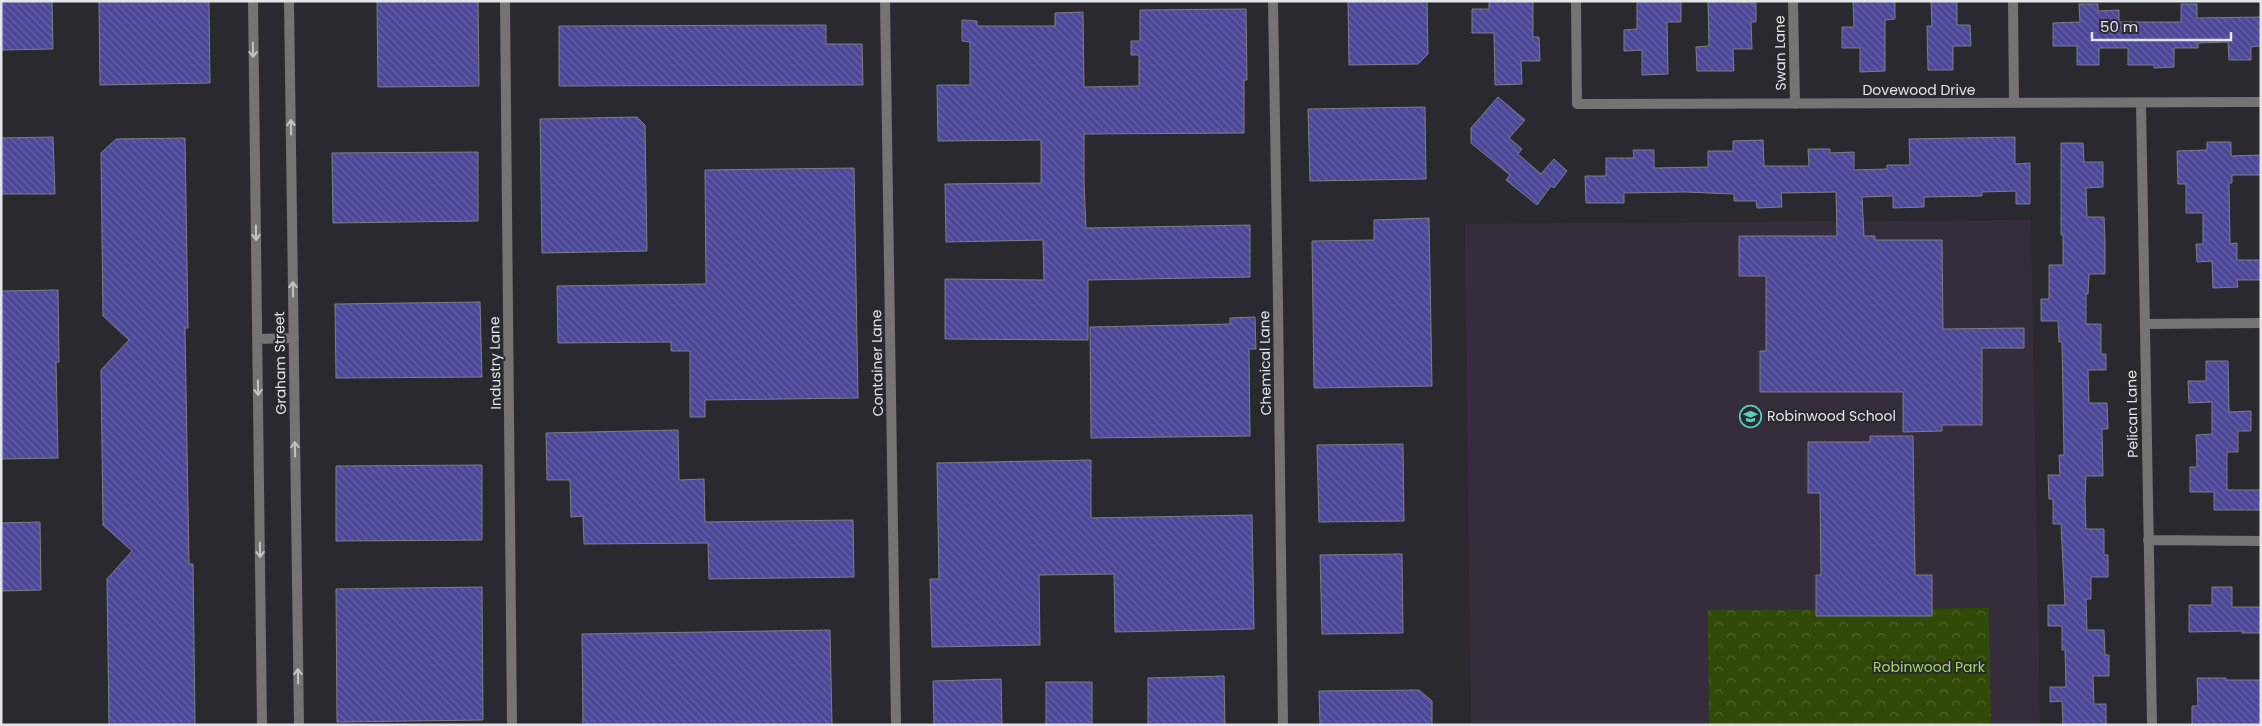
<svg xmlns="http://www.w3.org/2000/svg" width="2262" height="726" viewBox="0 0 2262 726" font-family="Poppins,sans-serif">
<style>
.education{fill:#362d3c}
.park{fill:url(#park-crowns)}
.building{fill:url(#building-back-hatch);stroke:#7d7e85}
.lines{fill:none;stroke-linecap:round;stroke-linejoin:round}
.minor{stroke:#777373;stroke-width:10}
.tertiary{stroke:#777373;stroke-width:10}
.oneway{stroke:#c3c3c6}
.labels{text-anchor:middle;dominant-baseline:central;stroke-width:4;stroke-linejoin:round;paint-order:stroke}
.street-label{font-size:14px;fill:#e4e5e9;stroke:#29292f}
.poi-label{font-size:14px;fill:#e4e5e9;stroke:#29292f;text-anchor:start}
.park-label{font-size:14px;fill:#a4d862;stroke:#29292f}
</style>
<defs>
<pattern id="park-crowns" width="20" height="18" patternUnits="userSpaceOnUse" patternTransform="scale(1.25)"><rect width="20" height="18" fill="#314a08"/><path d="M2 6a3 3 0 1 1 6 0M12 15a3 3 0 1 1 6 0" fill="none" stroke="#4f642c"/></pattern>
<pattern id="building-back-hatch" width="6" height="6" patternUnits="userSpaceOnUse" patternTransform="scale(1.25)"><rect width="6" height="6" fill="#4d4798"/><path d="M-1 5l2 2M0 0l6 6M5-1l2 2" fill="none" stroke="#6661a6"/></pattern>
</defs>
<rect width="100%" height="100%" fill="#29292f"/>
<path class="education" d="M 2031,220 L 2040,725 L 1991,725 L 1989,608 L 1709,610 L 1709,725 L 1471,725 L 1465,224 Z"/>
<path class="park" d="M 1989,608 L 1991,725 L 1709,725 L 1708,610 Z"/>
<path class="building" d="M 1,1 L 52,1 L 53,49 L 1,50 Z
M 99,1 L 209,1 L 210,83 L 100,85 Z
M 377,1 L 478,1 L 479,86 L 378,87 Z
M 1348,1 L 1427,1 L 1428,54 L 1418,64 L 1349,65 Z
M 1489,1 L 1533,1 L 1533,37 L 1539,37 L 1540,61 L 1521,61 L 1522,84 L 1495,85 L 1494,33 L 1472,33 L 1472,9 L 1489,9 Z
M 1637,1 L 1681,1 L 1681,22 L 1667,22 L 1668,74 L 1642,75 L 1642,50 L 1624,51 L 1624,30 L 1637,29 Z
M 1708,1 L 1756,3 L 1756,22 L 1751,22 L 1752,49 L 1733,49 L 1734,71 L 1697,71 L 1696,47 L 1709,46 Z
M 1853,1 L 1895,1 L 1895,19 L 1885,20 L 1885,71 L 1860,72 L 1860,48 L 1842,48 L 1842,27 L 1854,27 Z
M 1931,1 L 1957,1 L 1957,25 L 1970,25 L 1971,46 L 1953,46 L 1953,70 L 1928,70 L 1927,26 L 1932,26 Z
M 2079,4 L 2098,4 L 2098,11 L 2119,10 L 2119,22 L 2181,22 L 2181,4 L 2197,4 L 2197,18 L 2261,17 L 2261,46 L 2251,47 L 2251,60 L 2229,60 L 2228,42 L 2198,43 L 2198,48 L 2174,48 L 2174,67 L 2154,68 L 2154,65 L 2128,65 L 2128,48 L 2099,48 L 2099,65 L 2077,65 L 2077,46 L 2053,46 L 2053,23 L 2080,22 Z
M 1246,9 L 1247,80 L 1244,80 L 1244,133 L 1084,134 L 1084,183 L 1086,228 L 1250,225 L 1250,277 L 1088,280 L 1088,340 L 945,339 L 945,279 L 1044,280 L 1043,240 L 946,242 L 945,184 L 1041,183 L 1041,140 L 938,141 L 937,85 L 970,85 L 970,42 L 962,41 L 962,20 L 977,21 L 977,26 L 1055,26 L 1055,13 L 1083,12 L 1084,87 L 1139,86 L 1139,55 L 1131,55 L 1131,41 L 1140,41 L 1140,10 Z
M 826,25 L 826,44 L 862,44 L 863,85 L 559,86 L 559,26 Z
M 1498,97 L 1525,120 L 1509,138 L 1522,149 L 1518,154 L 1541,174 L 1554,159 L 1567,171 L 1554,188 L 1551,186 L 1537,205 L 1506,180 L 1510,175 L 1471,143 L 1471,128 Z
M 1425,107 L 1426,179 L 1310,181 L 1308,109 Z
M 637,117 L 645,125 L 647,251 L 542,253 L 540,119 Z
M 53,137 L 55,194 L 1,194 L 1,138 Z
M 2015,137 L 2015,164 L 2030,163 L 2030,204 L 2016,204 L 2016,191 L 1982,192 L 1982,196 L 1924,197 L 1924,207 L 1893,208 L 1893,196 L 1862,197 L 1864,236 L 1875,236 L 1875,240 L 1942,240 L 1943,329 L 2024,328 L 2024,348 L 1982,348 L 1982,425 L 1942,425 L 1942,431 L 1903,432 L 1903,392 L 1760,392 L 1760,351 L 1766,351 L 1766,276 L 1739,276 L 1739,236 L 1837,236 L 1836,192 L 1781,193 L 1782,207 L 1757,208 L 1756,201 L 1734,201 L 1734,194 L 1685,192 L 1624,193 L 1624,203 L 1586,203 L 1585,176 L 1606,176 L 1606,158 L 1634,158 L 1633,150 L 1654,150 L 1654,168 L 1708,167 L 1708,151 L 1733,151 L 1733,141 L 1763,140 L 1764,166 L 1809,166 L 1808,149 L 1830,149 L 1830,153 L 1854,152 L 1854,170 L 1887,169 L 1887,165 L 1910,165 L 1909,139 Z
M 185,138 L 188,328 L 185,328 L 189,564 L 193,564 L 195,725 L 109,725 L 107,579 L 132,551 L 103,525 L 101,370 L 129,340 L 103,316 L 101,153 L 116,139 Z
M 2207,142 L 2231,142 L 2231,156 L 2261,155 L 2261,175 L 2232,175 L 2232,183 L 2229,183 L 2230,244 L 2237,243 L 2237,260 L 2261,260 L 2261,280 L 2237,280 L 2238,287 L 2213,288 L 2212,261 L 2197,262 L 2196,244 L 2203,244 L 2203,213 L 2186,213 L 2186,184 L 2178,184 L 2177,151 L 2207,150 Z
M 2061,143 L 2083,143 L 2084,162 L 2103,162 L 2103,187 L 2086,188 L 2087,217 L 2104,217 L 2105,240 L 2105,274 L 2089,274 L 2088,294 L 2086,294 L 2086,324 L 2101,324 L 2101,354 L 2106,354 L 2106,370 L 2088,370 L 2089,403 L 2107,403 L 2108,429 L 2102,429 L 2103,476 L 2086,476 L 2085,499 L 2086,529 L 2104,529 L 2104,555 L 2108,555 L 2108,577 L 2091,577 L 2091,599 L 2086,599 L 2087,630 L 2104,630 L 2105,655 L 2109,655 L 2109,676 L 2093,676 L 2094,704 L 2106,704 L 2106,725 L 2063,725 L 2062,701 L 2050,702 L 2050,687 L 2066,687 L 2065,650 L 2062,650 L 2062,626 L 2048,626 L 2048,605 L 2065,605 L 2061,524 L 2053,524 L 2053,499 L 2049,499 L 2048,475 L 2060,475 L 2059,455 L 2064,455 L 2063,396 L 2062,342 L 2059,342 L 2058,321 L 2041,321 L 2041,299 L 2049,299 L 2049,265 L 2063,265 L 2063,235 L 2061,235 Z
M 478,152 L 478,221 L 333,223 L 332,153 Z
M 854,168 L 858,398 L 705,400 L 705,417 L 690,417 L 690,351 L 671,351 L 671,342 L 558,343 L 557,286 L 706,284 L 705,170 Z
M 1429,218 L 1432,386 L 1314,388 L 1312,241 L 1374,240 L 1374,220 Z
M 58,290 L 59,362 L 56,362 L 58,458 L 1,459 L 1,291 Z
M 480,302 L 482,377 L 336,378 L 335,304 Z
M 1255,317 L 1256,349 L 1249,349 L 1250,436 L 1091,438 L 1090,327 L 1230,324 L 1230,318 Z
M 2206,361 L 2228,361 L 2229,412 L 2251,411 L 2251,431 L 2238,431 L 2238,452 L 2227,452 L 2227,490 L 2261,490 L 2261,510 L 2214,510 L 2214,492 L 2190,492 L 2190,467 L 2197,467 L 2196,435 L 2212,434 L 2212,402 L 2189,403 L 2188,381 L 2206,381 Z
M 678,430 L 679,480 L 704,479 L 705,522 L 853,520 L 854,577 L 709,579 L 708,543 L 584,544 L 583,516 L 571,517 L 570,480 L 547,480 L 546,433 Z
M 1870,436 L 1913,436 L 1915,575 L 1932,575 L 1932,616 L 1816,616 L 1816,575 L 1821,575 L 1820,493 L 1808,493 L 1808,442 L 1870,442 Z
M 1403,444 L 1404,521 L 1319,522 L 1317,445 Z
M 1091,460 L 1091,518 L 1252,515 L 1254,629 L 1115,632 L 1114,574 L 1039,575 L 1040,645 L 932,647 L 930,579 L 939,579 L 937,463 Z
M 482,465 L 482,540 L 336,541 L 336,466 Z
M 40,522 L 41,590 L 1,591 L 1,523 Z
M 1402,554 L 1403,633 L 1322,634 L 1320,555 Z
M 482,587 L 483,720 L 337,722 L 336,589 Z
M 2212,587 L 2232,587 L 2232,607 L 2261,607 L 2261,633 L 2242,633 L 2242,631 L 2189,632 L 2189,605 L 2212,605 Z
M 830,630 L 832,725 L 583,725 L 582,634 Z
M 1224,676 L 1225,725 L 1148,725 L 1148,678 Z
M 2197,678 L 2226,678 L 2226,680 L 2261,680 L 2261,725 L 2192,725 L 2192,706 L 2198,706 Z
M 1001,679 L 1002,725 L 934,725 L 933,681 Z
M 1046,682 L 1092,682 L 1092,725 L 1046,725 Z
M 1419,690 L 1432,701 L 1432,725 L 1320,725 L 1319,691 Z"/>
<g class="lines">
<path class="minor" d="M 505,1 L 512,725
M 885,1 L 896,725
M 1273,1 L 1278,303 L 1283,725
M 1576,1 L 1577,104 L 2261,102
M 1793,1 L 1795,104
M 2013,1 L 2014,103
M 2141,103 L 2152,725
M 2145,324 L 2261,323
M 2148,540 L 2261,541"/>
<path class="tertiary" d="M 253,1 L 262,725
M 289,1 L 299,725
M 257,339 L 294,338"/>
</g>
<defs><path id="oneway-shaft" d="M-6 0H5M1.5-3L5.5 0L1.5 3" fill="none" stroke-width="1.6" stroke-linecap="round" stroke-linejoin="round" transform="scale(1.25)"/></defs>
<g class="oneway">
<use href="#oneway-shaft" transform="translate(253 50) rotate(89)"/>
<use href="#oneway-shaft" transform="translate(291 127) rotate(-91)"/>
<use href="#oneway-shaft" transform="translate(256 233) rotate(89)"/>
<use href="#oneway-shaft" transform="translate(293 289) rotate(-91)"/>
<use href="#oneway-shaft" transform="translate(258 388) rotate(89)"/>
<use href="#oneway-shaft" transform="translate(295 449) rotate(-91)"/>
<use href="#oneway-shaft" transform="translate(260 550) rotate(89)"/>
<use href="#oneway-shaft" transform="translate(298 676) rotate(-91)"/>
</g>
<defs>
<symbol id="school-ring" viewBox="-11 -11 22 22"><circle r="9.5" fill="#29292f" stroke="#58cec0" stroke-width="1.5"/><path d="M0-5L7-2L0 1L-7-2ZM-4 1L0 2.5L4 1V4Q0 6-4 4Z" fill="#58cec0"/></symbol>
</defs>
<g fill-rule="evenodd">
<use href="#school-ring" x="1738" y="404" width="25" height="25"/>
</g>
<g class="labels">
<g class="street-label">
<text transform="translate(1780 53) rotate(-91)">Swan Lane</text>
<text x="1919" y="90">Dovewood Drive</text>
<text transform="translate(280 363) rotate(-91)">Graham Street</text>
<text transform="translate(495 363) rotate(-91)">Industry Lane</text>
<text transform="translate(877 363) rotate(-91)">Container Lane</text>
<text transform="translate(1265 363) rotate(-91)">Chemical Lane</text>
<text transform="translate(2132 414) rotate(-91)">Pelican Lane</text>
</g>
<g class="poi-label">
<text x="1767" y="416">Robinwood School</text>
</g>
<g class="park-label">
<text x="1929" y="667">Robinwood Park</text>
</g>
</g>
<rect width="2262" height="726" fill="none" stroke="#e4e5e9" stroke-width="5"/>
<path d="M2092 32v8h139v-8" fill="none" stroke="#e4e5e9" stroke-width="2.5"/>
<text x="2100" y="32" font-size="15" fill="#e4e5e9" stroke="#29292f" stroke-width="4" paint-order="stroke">50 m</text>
</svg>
